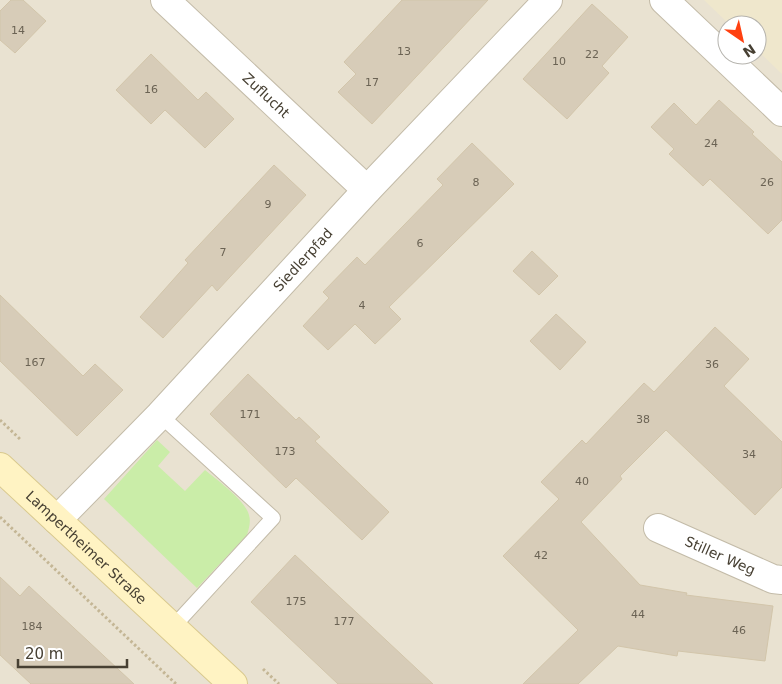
<svg xmlns="http://www.w3.org/2000/svg" width="782" height="684" viewBox="0 0 782 684" font-family="'DejaVu Sans',sans-serif">
<style>
.residential{fill:#e9e2d1;fill-rule:evenodd}
.education{fill:#efe7cc}
.green{fill:#caeda8}
.building{fill:#d7ccb8;stroke:#d2c5aa}
.lines{fill:none;stroke-linecap:round;stroke-linejoin:round}
.lane-casing{stroke:#c3bba8;stroke-width:16}
.street-casing{stroke:#c3bba8;stroke-width:30}
.secondary-casing{stroke:#d9c98e;stroke-width:30}
.path{stroke:#c4b695;stroke-width:3;stroke-dasharray:2.5 2.5;stroke-linecap:butt}
.lane{stroke:#fff;stroke-width:14}
.street{stroke:#fff;stroke-width:28}
.secondary{stroke:#fff3c3;stroke-width:28}
.labels{text-anchor:middle;dominant-baseline:central;stroke-width:5;stroke-linejoin:round;paint-order:stroke}
.number-label{font-size:11px;fill:#6b6354}
.street-label{font-size:14px;fill:#474033;stroke:#fff}
</style>
<rect width="100%" height="100%" fill="#f4f0e4"/>
<path class="residential" d="M 0,0 L 782,0 L 782,684 L 0,684 ZM 727,25 L 757,25 L 757,55 L 727,55 Z"/>
<path class="education" d="M 704,0 L 782,0 L 782,74 L 757,50 L 757,25 L 730,25 Z"/>
<path class="green" d="M 157,440 L 170,452 L 158,466 L 185,491 L 205,470 C 217,480 245,500 249,515 C 251,522 249,528 247,535 L 197,588 L 104,499 Z"/>
<path class="building" d="M 11,0 L 23,0 L 46,21 L 15,53 L 0,40 L 0,11 Z
M 402,0 L 488,0 L 372,124 L 338,92 L 356,74 L 344,62 Z
M 592,4 L 628,37 L 602,66 L 609,73 L 567,119 L 523,79 Z
M 151,54 L 198,100 L 206,92 L 234,119 L 205,148 L 165,110 L 151,124 L 116,90 Z
M 719,100 L 754,132 L 752,134 L 782,162 L 782,220 L 768,234 L 710,179 L 703,186 L 669,154 L 674,149 L 651,127 L 674,103 L 696,125 Z
M 472,143 L 514,184 L 389,307 L 401,319 L 375,344 L 355,324 L 328,350 L 303,326 L 329,298 L 323,292 L 357,257 L 365,265 L 443,185 L 437,179 Z
M 274,165 L 306,195 L 217,291 L 212,285 L 163,338 L 140,317 L 188,263 L 185,260 Z
M 532,251 L 558,276 L 539,295 L 513,271 Z
M 0,295 L 83,376 L 95,364 L 123,390 L 77,436 L 0,361 Z
M 556,314 L 586,342 L 560,370 L 530,341 Z
M 715,327 L 749,359 L 724,386 L 782,442 L 782,487 L 755,515 L 666,430 L 620,476 L 622,479 L 581,522 L 640,585 L 687,593 L 686,595 L 773,606 L 765,661 L 678,651 L 677,656 L 618,646 L 578,684 L 523,684 L 578,630 L 503,556 L 559,499 L 541,482 L 582,440 L 586,444 L 644,383 L 654,392 Z
M 248,374 L 296,420 L 299,417 L 320,437 L 315,441 L 389,512 L 362,540 L 296,478 L 286,488 L 210,414 Z
M 295,555 L 342,599 L 433,684 L 338,684 L 251,602 Z
M 0,577 L 20,596 L 29,586 L 134,684 L 31,684 L 0,655 Z"/>
<g class="lines">
<defs>
<path id="lane" d="M 160,415 L 273,518 L 173,627"/>
<g id="street">
<path id="s1" d="M 165,0 L 367,190"/>
<path d="M 664,0 L 782,112"/>
<path id="s2" d="M 57,520 L 160,415 L 367,190 L 548,0"/>
<path id="s3" d="M 658,528 L 773,579 L 782,580"/>
</g>
<g id="secondary">
<path id="s4" d="M 0,467 L 233,684"/>
</g>
</defs>
<use href="#lane" class="lane-casing"/>
<use href="#street" class="street-casing"/>
<use href="#secondary" class="secondary-casing"/>
<path class="path" d="M 0,420 L 21,440
M 0,517 L 176,684
M 263,669 L 279,684"/>
<use href="#lane" class="lane"/>
<use href="#street" class="street"/>
<use href="#secondary" class="secondary"/>
</g>
<g class="labels">
<g class="number-label">
<text x="18" y="30">14</text>
<text x="404" y="51">13</text>
<text x="592" y="54">22</text>
<text x="559" y="61">10</text>
<text x="372" y="82">17</text>
<text x="151" y="89">16</text>
<text x="711" y="143">24</text>
<text x="476" y="182">8</text>
<text x="767" y="182">26</text>
<text x="268" y="204">9</text>
<text x="420" y="243">6</text>
<text x="223" y="252">7</text>
<text x="362" y="305">4</text>
<text x="35" y="362">167</text>
<text x="712" y="364">36</text>
<text x="250" y="414">171</text>
<text x="643" y="419">38</text>
<text x="285" y="451">173</text>
<text x="749" y="454">34</text>
<text x="582" y="481">40</text>
<text x="541" y="555">42</text>
<text x="296" y="601">175</text>
<text x="638" y="614">44</text>
<text x="344" y="621">177</text>
<text x="32" y="626">184</text>
<text x="739" y="630">46</text>
</g>
<g class="street-label">
<text stroke="none"><textPath href="#s1" startOffset="139">Zuflucht</textPath></text>
<text stroke="none"><textPath href="#s2" startOffset="358">Siedlerpfad</textPath></text>
<text stroke="none"><textPath href="#s4" startOffset="118">Lampertheimer Straße</textPath></text>
<text stroke="none"><textPath href="#s3" startOffset="68">Stiller Weg</textPath></text>
</g>
</g>
<g transform="translate(742 40) rotate(146)"><circle r="24" fill="#ffffff" stroke="#b5b3ad"/>
<path d="M0-4L9 19L0 12L-9 19Z" fill="#ff4010"/>
<text y="-8" font-size="14" font-weight="bold" text-anchor="middle" fill="#474033">N</text>
</g>
<path d="M18 659v8h109v-8" fill="none" stroke="#474033" stroke-width="2.5"/>
<text x="25" y="659" font-size="15" fill="#474033" stroke="#ffffff" stroke-width="4" paint-order="stroke">20 m</text>
</svg>
